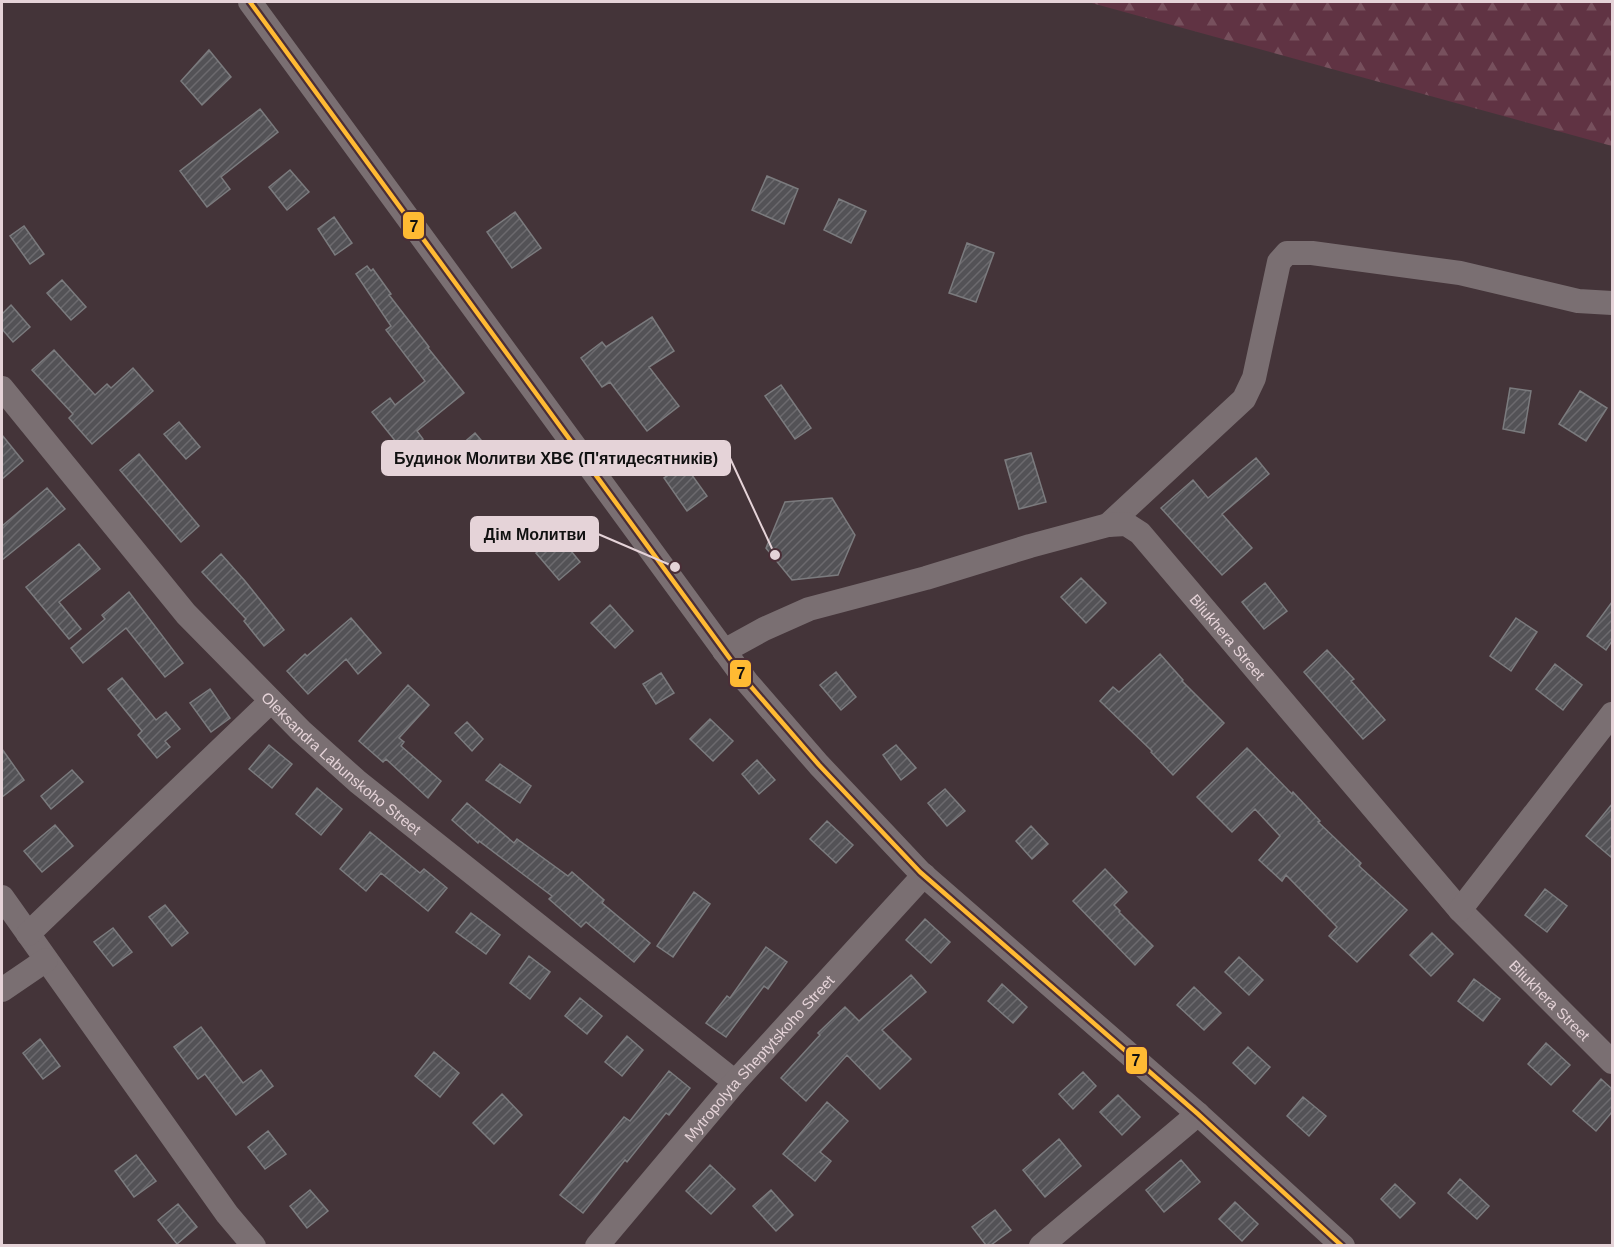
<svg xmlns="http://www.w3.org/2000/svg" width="1614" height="1247" viewBox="0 0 1614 1247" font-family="Arial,sans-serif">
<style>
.forest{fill:url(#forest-firs)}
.building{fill:url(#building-hatch);stroke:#7b7b7e;stroke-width:1.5}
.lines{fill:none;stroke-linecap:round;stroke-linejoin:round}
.street{stroke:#7a6f72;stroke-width:24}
.bus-1-casing{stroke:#4a2e37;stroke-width:9}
.bus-1{stroke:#ffba33;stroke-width:4.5}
.labels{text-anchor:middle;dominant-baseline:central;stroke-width:5;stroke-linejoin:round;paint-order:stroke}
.street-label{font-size:15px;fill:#e5d3d8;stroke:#4a2e37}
.leader{fill:none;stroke:#e5d3d8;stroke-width:2}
.callout-dot{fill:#e5d3d8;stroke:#4a2e37;stroke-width:2}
.callout{fill:#e5d3d8;stroke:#e5d3d8;stroke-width:2}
.callout-label{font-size:16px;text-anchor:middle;font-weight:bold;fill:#111}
.line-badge{stroke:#4a2e37;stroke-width:2}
.pale-badge-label{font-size:16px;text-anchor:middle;font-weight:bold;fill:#111}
</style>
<defs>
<pattern id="forest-firs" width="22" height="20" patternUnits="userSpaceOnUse" patternTransform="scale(1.5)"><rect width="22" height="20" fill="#603343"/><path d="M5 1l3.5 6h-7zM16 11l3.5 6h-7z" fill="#77505d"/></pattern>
<pattern id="building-hatch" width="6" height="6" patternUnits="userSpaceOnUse" patternTransform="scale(1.5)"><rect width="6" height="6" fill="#535256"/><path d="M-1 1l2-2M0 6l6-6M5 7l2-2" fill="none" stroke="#6c6a6e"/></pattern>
</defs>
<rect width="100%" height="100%" fill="#443439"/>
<path class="forest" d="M 1088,2 L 1612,2 L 1612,146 Z"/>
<path class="building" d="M 209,50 L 231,77 L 202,105 L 181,81 Z
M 260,109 L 278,132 L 221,177 L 230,189 L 207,207 L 180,171 Z
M 290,170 L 309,192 L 287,210 L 269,187 Z
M 767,176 L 798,189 L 784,224 L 752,210 Z
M 839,199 L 866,211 L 851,243 L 824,230 Z
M 515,212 L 541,248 L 512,268 L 487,232 Z
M 334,217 L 352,243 L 335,255 L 318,229 Z
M 24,226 L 44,254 L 30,264 L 10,236 Z
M 967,243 L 994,253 L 976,302 L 949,293 Z
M 367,266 L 371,271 L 373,269 L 391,294 L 389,295 L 429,347 L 428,348 L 464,393 L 417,431 L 423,439 L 405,453 L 372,412 L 390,398 L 395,405 L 425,381 L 386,330 L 391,326 L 356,274 Z
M 62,280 L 86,307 L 71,320 L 47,293 Z
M 11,305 L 30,327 L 13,342 L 2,329 L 2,314 Z
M 652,317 L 674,351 L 649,367 L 679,406 L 647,431 L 610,382 L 602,387 L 581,358 L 602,342 L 606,347 Z
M 54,350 L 95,395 L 107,384 L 111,388 L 133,368 L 153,391 L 92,444 L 69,418 L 73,414 L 32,370 Z
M 781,385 L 811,428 L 795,439 L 765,396 Z
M 1510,388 L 1531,391 L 1524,433 L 1503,429 Z
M 1580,391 L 1607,408 L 1586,441 L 1559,424 Z
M 179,422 L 200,447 L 186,459 L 164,434 Z
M 475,433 L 492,453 L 465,475 L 449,455 Z
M 2,435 L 23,461 L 2,479 Z
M 1031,453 L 1046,502 L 1019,509 L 1005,460 Z
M 139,454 L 199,526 L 181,542 L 120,470 Z
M 1256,458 L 1269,474 L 1222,514 L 1252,548 L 1222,575 L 1161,508 L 1193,480 L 1208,498 Z
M 684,464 L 707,496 L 687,511 L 664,478 Z
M 47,488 L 65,509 L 2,560 L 2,526 Z
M 832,498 L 855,535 L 838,575 L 792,580 L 766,548 L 785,502 Z
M 558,535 L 580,562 L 559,580 L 536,553 Z
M 79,544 L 100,569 L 59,602 L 81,629 L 69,639 L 26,587 Z
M 221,554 L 245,581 L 284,630 L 264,646 L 244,621 L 246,619 L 202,572 Z
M 1081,578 L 1106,603 L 1086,623 L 1061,597 Z
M 1265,583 L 1287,611 L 1264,629 L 1242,602 Z
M 129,592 L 183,663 L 165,677 L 126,628 L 83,663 L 71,648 L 105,619 L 102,615 Z
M 1612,602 L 1612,641 L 1606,650 L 1587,636 Z
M 610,605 L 633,631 L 615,648 L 591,623 Z
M 351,618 L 381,653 L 358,674 L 346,659 L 308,694 L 287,671 L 305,654 L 307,656 Z
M 1516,618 L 1537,632 L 1511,671 L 1490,656 Z
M 1327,650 L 1354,679 L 1351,681 L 1385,720 L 1363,739 L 1304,672 Z
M 1160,654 L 1183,680 L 1182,681 L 1224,723 L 1173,775 L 1151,752 L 1152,751 L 1100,701 L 1113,687 L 1119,692 Z
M 1555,664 L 1582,685 L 1563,710 L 1536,689 Z
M 836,672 L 856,697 L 841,710 L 820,685 Z
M 661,673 L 674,693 L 656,704 L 643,684 Z
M 122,678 L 156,720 L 166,712 L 180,729 L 165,741 L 170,747 L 157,758 L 138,735 L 142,731 L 108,689 Z
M 408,685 L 429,705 L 399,738 L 404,742 L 401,746 L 441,781 L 428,798 L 386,759 L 383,762 L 359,741 Z
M 210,689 L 230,718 L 211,732 L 190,703 Z
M 710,719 L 733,741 L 713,761 L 690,739 Z
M 467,722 L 483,739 L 472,751 L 455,733 Z
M 269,745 L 292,764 L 272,788 L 249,769 Z
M 896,745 L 916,768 L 901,780 L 883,755 Z
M 1247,748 L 1292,794 L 1293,792 L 1320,821 L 1318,822 L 1361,863 L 1359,866 L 1407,910 L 1357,962 L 1329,936 L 1337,927 L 1286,875 L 1282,881 L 1259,860 L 1280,836 L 1255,809 L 1232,832 L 1197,797 Z
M 2,749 L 24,780 L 2,797 Z
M 757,760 L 775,780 L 759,794 L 742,774 Z
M 500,764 L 531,786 L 520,803 L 486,780 Z
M 72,770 L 83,782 L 51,809 L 41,796 Z
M 317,788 L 342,809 L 321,835 L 296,814 Z
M 945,789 L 965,811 L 947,826 L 928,803 Z
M 467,803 L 514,843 L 517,839 L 568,876 L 572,872 L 604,900 L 602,903 L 650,943 L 634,962 L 586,922 L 581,927 L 549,899 L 552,896 L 479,841 L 478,843 L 452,820 Z
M 1612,804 L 1612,858 L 1586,836 Z
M 827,821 L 853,845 L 836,863 L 810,839 Z
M 55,825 L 73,846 L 42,872 L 24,851 Z
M 1031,826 L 1048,844 L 1032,859 L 1016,841 Z
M 370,832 L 420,873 L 424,869 L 447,888 L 428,911 L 381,873 L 366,891 L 340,869 Z
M 1105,869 L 1127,892 L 1114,905 L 1120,911 L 1119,912 L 1153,946 L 1135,965 L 1073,901 Z
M 1545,889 L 1567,906 L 1547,932 L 1525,915 Z
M 694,892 L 710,904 L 673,957 L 657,946 Z
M 165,905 L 188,933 L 172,946 L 149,917 Z
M 471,913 L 500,935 L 486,954 L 456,932 Z
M 925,919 L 950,942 L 931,963 L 906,940 Z
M 113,928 L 132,952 L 113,966 L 94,942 Z
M 1432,933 L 1453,954 L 1431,976 L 1410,955 Z
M 766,947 L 787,962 L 768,989 L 764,986 L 726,1037 L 706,1023 L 727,996 L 730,998 Z
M 529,956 L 550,972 L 530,999 L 510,983 Z
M 1239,957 L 1263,980 L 1249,995 L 1225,972 Z
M 911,975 L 926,992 L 882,1030 L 911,1059 L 880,1089 L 847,1055 L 806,1101 L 781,1078 L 820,1035 L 818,1033 L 845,1007 L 859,1021 Z
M 1474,979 L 1500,999 L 1483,1021 L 1458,1001 Z
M 1002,984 L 1027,1007 L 1013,1023 L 988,1001 Z
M 1194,987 L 1221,1013 L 1204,1030 L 1177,1005 Z
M 580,998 L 602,1016 L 587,1034 L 565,1016 Z
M 201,1027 L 243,1083 L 261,1070 L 273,1086 L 236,1115 L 205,1074 L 198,1079 L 174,1047 Z
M 627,1036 L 643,1050 L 622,1076 L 605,1062 Z
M 40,1039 L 60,1066 L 43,1079 L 23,1053 Z
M 1546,1043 L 1570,1065 L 1551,1085 L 1528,1064 Z
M 1248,1047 L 1270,1067 L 1255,1084 L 1233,1063 Z
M 434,1052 L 459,1073 L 440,1097 L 415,1076 Z
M 669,1071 L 690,1088 L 669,1115 L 666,1113 L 627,1162 L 625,1160 L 583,1213 L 560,1195 L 624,1117 L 630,1121 Z
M 1083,1072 L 1096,1086 L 1073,1109 L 1059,1094 Z
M 1601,1079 L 1612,1089 L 1612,1112 L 1596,1131 L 1573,1111 Z
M 502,1094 L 522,1115 L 494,1144 L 473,1123 Z
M 1118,1095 L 1140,1117 L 1122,1135 L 1100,1112 Z
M 1303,1097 L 1326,1116 L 1309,1136 L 1287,1116 Z
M 827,1102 L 848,1121 L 820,1152 L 831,1161 L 815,1181 L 783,1154 Z
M 268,1131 L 286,1154 L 265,1169 L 248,1147 Z
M 1059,1139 L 1081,1166 L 1045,1197 L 1023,1170 Z
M 136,1155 L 156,1181 L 134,1197 L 115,1171 Z
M 1181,1160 L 1200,1182 L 1164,1212 L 1146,1190 Z
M 710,1165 L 735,1189 L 711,1214 L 686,1191 Z
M 1460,1179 L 1489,1206 L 1477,1219 L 1448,1193 Z
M 1395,1184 L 1415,1203 L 1400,1218 L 1381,1199 Z
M 310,1190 L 328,1211 L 307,1228 L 290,1206 Z
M 771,1190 L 793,1215 L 776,1231 L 753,1206 Z
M 1235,1202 L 1258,1224 L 1242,1241 L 1219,1219 Z
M 178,1204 L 197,1227 L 177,1244 L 158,1220 Z
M 995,1210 L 1011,1230 L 991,1245 L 986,1245 L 972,1227 Z"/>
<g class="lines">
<g class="street">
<path d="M 250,2 L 747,682 L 819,765 L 920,872 L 1198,1114 L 1343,1246"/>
<path id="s1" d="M 2,388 L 186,614 L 301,731 L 358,782 L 735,1082"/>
<path d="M 1108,525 L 1244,399 L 1254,378 L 1279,262 L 1287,253 L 1312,253 L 1460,273 L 1578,301 L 1612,303"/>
<path id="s2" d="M 724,651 L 764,629 L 809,609 L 926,578 L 1030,546 L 1108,525 L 1126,524 L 1140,533 L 1460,910 L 1612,1062"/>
<path d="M 2,897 L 227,1214 L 254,1246"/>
<path d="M 1460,910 L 1612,714"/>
<path d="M 28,934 L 271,701"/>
<path d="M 2,990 L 46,960"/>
<path id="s3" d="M 597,1246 L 735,1082 L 924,875"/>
<path d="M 1041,1246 L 1198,1114"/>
</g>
<defs>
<path id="bus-1" d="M 250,2 L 747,682 L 819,765 L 920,872 L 1198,1114 L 1342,1246"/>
</defs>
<use href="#bus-1" class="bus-1-casing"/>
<use href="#bus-1" class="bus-1"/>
</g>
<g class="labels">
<g class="street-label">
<text stroke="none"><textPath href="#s2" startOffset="576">Bliukhera Street</textPath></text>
<text stroke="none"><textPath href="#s1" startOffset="507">Oleksandra Labunskoho Street</textPath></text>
<text stroke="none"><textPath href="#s2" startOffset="1062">Bliukhera Street</textPath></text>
<text stroke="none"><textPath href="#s3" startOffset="248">Mytropolyta Sheptytskoho Street</textPath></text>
</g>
</g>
<path class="leader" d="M775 555L730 458M675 567L598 534"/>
<g class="callout-dot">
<circle cx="775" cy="555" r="6"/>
<circle cx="675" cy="567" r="6"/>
</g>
<g class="callout">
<rect x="382" y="441" width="348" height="34" rx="6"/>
<rect x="471" y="517" width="127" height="34" rx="6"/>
</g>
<g class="callout-label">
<text x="556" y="464">Будинок Молитви ХВЄ (П'ятидесятників)</text>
<text x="535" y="540">Дім Молитви</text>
</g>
<g class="line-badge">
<rect x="402" y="211" width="23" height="29" rx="6" fill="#ffba33"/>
<rect x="729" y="659" width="23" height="29" rx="6" fill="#ffba33"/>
<rect x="1125" y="1046" width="23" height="29" rx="6" fill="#ffba33"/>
</g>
<g class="pale-badge-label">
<text x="414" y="232">7</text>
<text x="741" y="679">7</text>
<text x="1136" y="1066">7</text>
</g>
<rect width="1614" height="1247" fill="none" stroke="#e5d3d8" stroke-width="6"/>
</svg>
